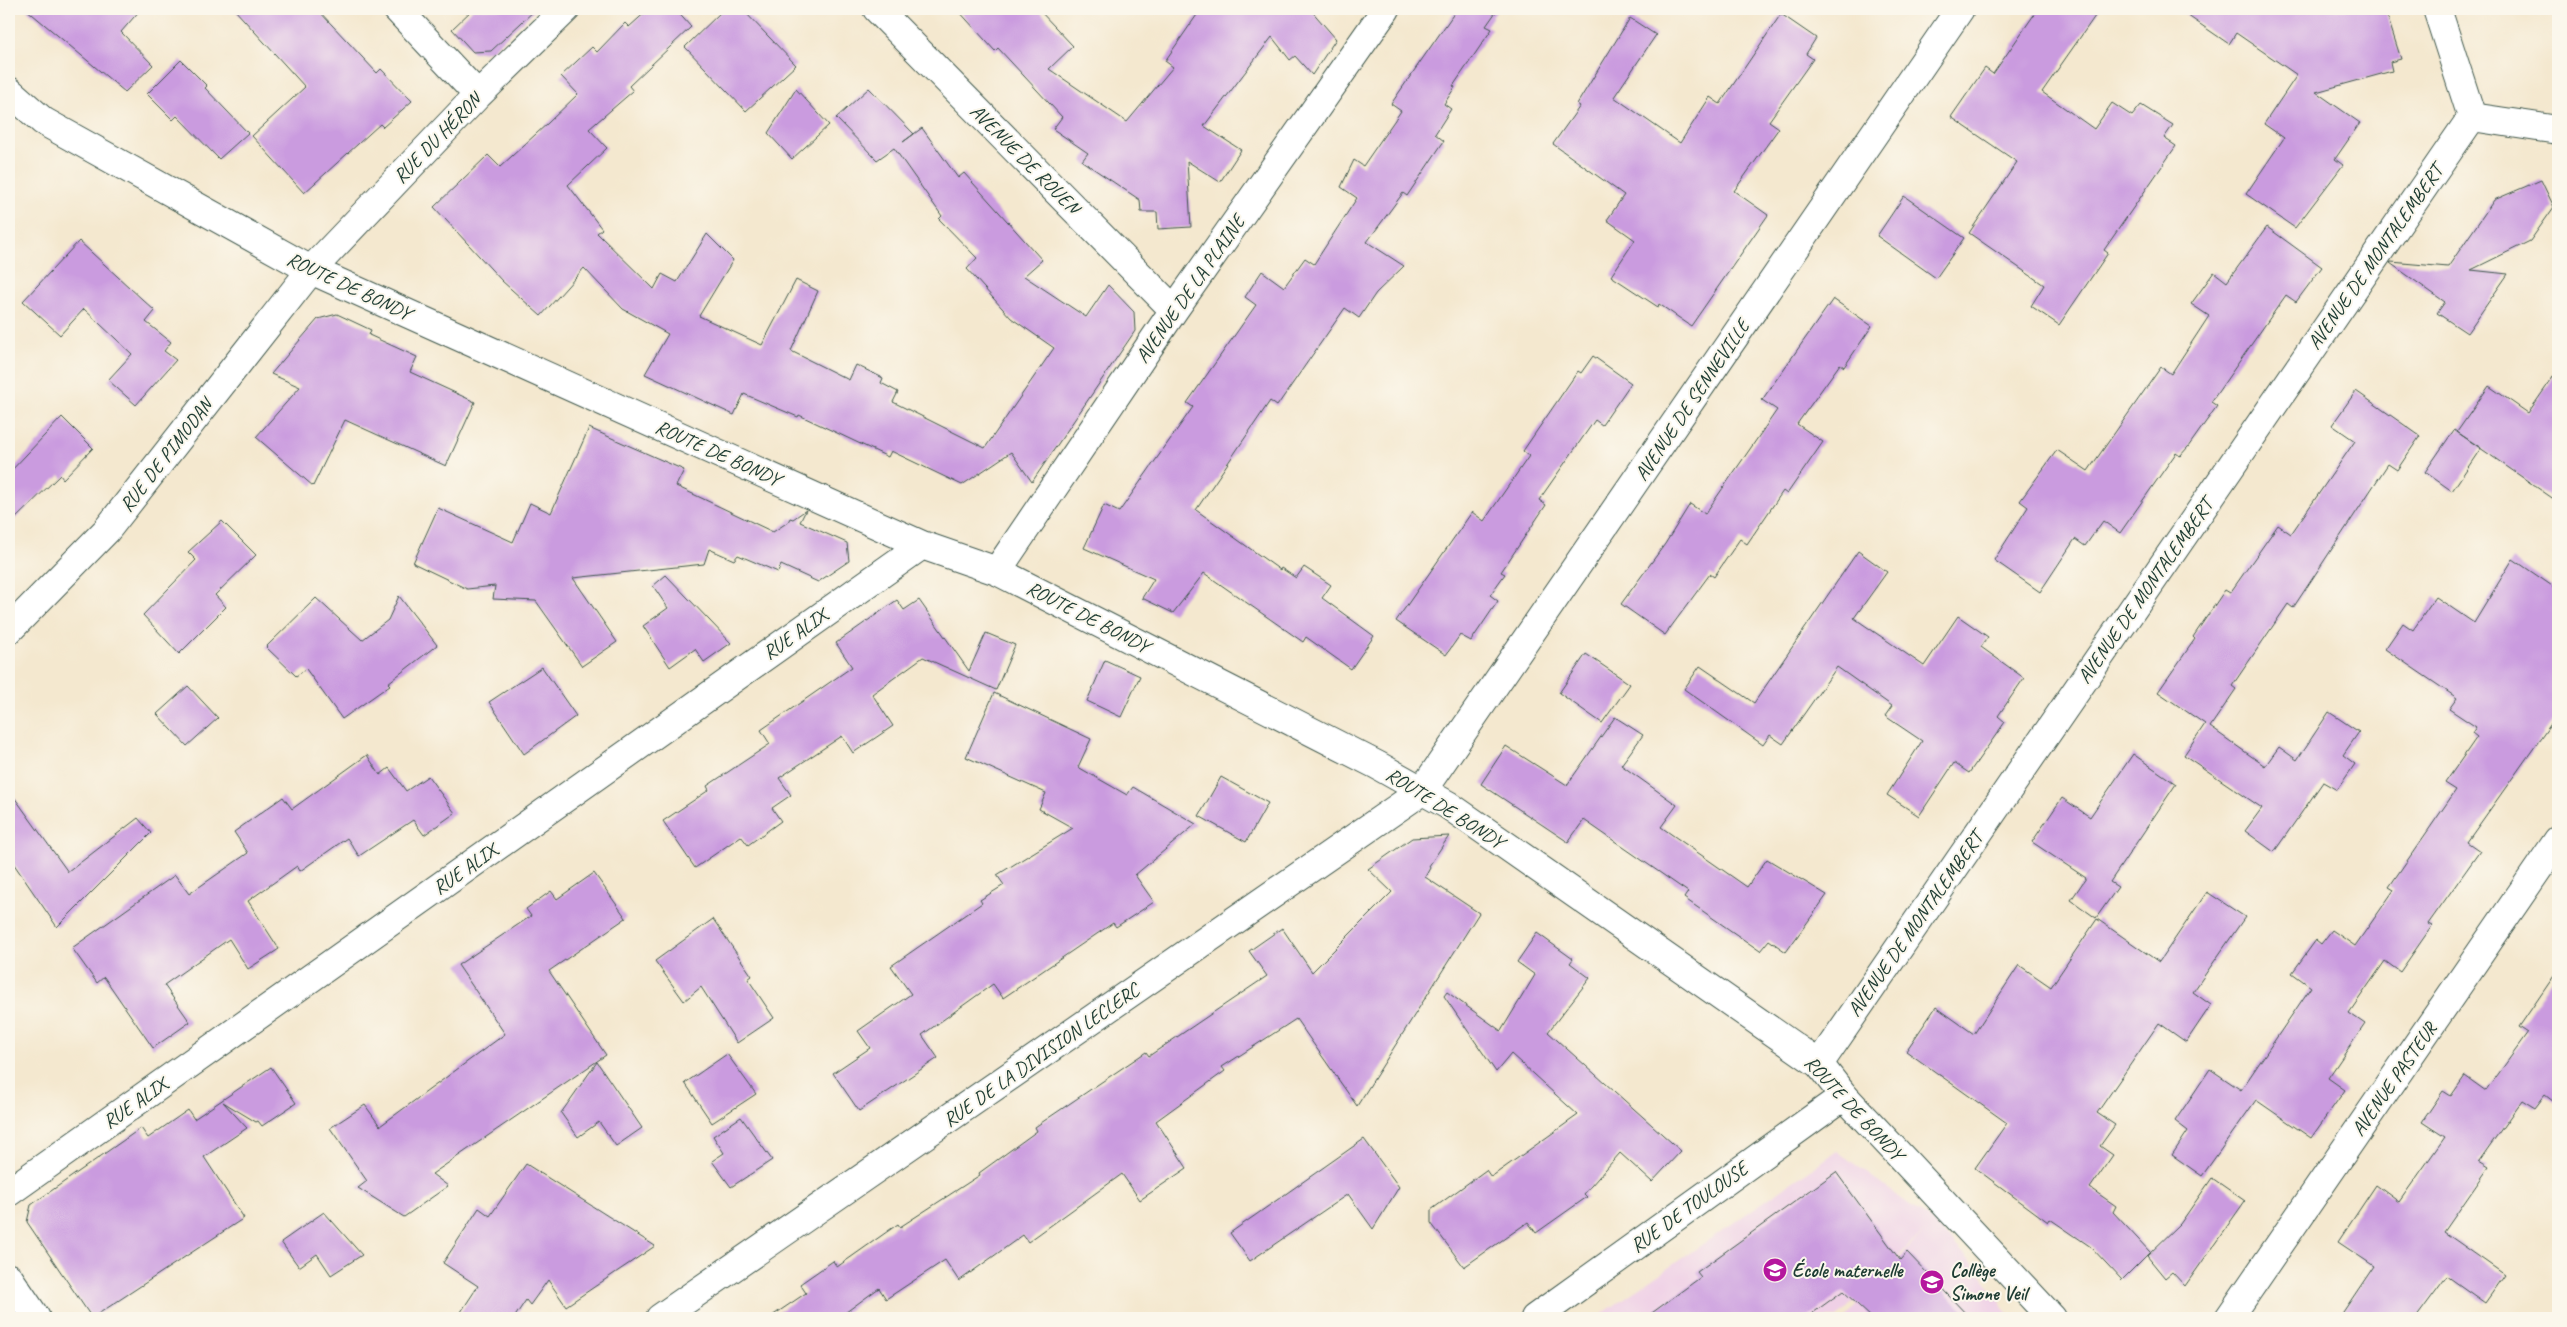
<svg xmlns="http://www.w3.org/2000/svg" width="2567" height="1327" viewBox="0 0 2567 1327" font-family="Caveat,sans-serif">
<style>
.built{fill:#efd0e6}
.building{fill:#ca9bdf}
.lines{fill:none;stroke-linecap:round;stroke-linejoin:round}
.minor-casing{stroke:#3f574b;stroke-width:30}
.tertiary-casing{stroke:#3f574b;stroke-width:30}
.minor{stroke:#fff;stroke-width:28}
.tertiary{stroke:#fff;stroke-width:28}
.labels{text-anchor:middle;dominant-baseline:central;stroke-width:4;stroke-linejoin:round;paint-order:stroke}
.street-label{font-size:20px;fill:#1f3d34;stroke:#fbf7ec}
.poi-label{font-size:20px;font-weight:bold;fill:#1f3d34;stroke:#fbf7ec;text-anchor:start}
</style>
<rect width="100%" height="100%" fill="#fbf7ec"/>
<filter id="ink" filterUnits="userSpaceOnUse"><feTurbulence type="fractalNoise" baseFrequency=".02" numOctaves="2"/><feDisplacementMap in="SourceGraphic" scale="10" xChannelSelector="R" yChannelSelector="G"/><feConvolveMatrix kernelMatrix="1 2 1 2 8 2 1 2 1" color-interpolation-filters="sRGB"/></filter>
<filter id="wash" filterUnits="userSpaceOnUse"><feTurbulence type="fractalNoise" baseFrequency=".0096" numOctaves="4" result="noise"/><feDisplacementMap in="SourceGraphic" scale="20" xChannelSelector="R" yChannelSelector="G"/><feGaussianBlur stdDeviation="1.12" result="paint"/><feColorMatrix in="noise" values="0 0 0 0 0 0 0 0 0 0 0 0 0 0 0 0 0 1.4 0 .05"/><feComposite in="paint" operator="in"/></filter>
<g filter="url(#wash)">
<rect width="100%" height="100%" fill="#f4e8cf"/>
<path class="built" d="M 1837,1151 L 1933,1222 L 1970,1260 L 2012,1318 L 1845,1318 L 1926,1229 L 1837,1318 L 1596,1318 Z"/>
<g id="blocks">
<path class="building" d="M 26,9 L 141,9 L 121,32 L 153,65 L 125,92 Z
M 234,9 L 317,9 L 377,73 L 381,69 L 412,101 L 383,127 L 380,124 L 304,193 L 252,136 L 305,87 Z
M 473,9 L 536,9 L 491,51 L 473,52 L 452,29 Z
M 649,9 L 675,9 L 691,27 L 629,86 L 633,91 L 589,129 L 607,148 L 568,185 L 602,229 L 597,233 L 654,289 L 662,274 L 677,282 L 707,234 L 733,260 L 699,316 L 762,345 L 796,280 L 818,291 L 791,351 L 849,380 L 856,365 L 883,378 L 881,383 L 898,392 L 893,402 L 985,448 L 1054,348 L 1011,318 L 967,269 L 977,258 L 939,219 L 942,216 L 894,148 L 877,160 L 836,118 L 869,88 L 914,134 L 903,142 L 922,128 L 958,178 L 964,173 L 1042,260 L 1024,276 L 1086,317 L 1108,285 L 1134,312 L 1135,331 L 1032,482 L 1011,452 L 962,485 L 891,451 L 888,457 L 799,415 L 798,417 L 744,394 L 734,415 L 645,374 L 668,334 L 623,309 L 584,268 L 541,316 L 502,281 L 434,207 L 488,155 L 500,167 L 548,123 L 578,94 L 561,76 L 592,47 L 597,52 L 625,23 L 629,27 Z
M 724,9 L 742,9 L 796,65 L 746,111 L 685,47 Z
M 957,9 L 1038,9 L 1073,46 L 1049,69 L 1127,122 L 1173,67 L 1165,61 L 1201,9 L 1310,9 L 1336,39 L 1312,75 L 1295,56 L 1290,60 L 1272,37 L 1204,126 L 1241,150 L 1220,182 L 1187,161 L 1191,227 L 1158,229 L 1157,212 L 1141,212 L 1140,200 L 1082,161 L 1088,153 L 1053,129 L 1062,117 L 998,48 L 995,51 Z
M 1457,9 L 1498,9 L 1486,26 L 1492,29 L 1453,86 L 1455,87 L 1444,104 L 1451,109 L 1435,134 L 1444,141 L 1407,196 L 1403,193 L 1367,242 L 1404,266 L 1376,293 L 1359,318 L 1345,308 L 1277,406 L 1270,401 L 1196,510 L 1280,570 L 1281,568 L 1296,578 L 1304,567 L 1331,585 L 1322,598 L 1374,636 L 1351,669 L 1306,637 L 1303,642 L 1204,573 L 1173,613 L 1142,598 L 1154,579 L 1084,548 L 1104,505 L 1119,512 L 1193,407 L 1187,403 L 1256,305 L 1245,297 L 1262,271 L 1284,287 L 1305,258 L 1314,264 L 1357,198 L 1341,187 L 1354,160 L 1363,166 L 1401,111 L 1391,104 Z
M 2038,9 L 2100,9 L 2042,92 L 2094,129 L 2112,103 L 2132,116 L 2141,105 L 2173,125 L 2164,138 L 2176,146 L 2104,250 L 2108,253 L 2059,325 L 2031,306 L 2044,285 L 1969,233 L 2017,162 L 1951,117 L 1985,68 L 1993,74 Z
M 2178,9 L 2385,9 L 2401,59 L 2390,62 L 2392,71 L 2316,92 L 2360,123 L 2335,159 L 2343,165 L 2295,228 L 2246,194 L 2284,138 L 2264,124 L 2297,75 L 2236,33 L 2229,44 Z
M 1781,14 L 1816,38 L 1806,54 L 1813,59 L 1769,121 L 1779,128 L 1734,191 L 1768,215 L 1691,326 L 1659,304 L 1658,307 L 1611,276 L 1635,240 L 1607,220 L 1624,195 L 1553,144 L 1580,106 L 1577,104 L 1630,18 L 1656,35 L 1614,97 L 1680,143 L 1710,97 L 1720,104 Z
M 181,60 L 207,86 L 205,88 L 248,133 L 219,159 L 177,116 L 173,120 L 147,94 Z
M 796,89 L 829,125 L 792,159 L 768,133 Z
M 2541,180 L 2554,207 L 2530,241 L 2471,270 L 2508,274 L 2467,333 L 2437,313 L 2445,302 L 2390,263 L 2391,262 L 2448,267 L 2494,200 Z
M 1904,196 L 1964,238 L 1936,278 L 1877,236 Z
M 2267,227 L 2322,267 L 2296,302 L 2286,295 L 2211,402 L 2217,406 L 2188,447 L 2180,456 L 2176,453 L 2120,533 L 2103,521 L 2085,546 L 2075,539 L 2040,592 L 1994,560 L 2028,507 L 2020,501 L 2057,450 L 2088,471 L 2161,367 L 2171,374 L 2209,316 L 2191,304 L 2214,272 L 2227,282 Z
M 79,241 L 155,311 L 146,322 L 171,342 L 164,351 L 176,360 L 136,405 L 108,380 L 132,354 L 84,309 L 60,335 L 23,301 Z
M 1833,299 L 1872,326 L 1844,367 L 1840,364 L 1797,424 L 1823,442 L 1787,494 L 1783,491 L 1747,544 L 1740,539 L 1714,577 L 1710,574 L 1665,635 L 1621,604 L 1665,544 L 1690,504 L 1705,514 L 1777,410 L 1762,400 Z
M 337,314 L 371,330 L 369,335 L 417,357 L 410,372 L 475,402 L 446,466 L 345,420 L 313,486 L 256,437 L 300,387 L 271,374 L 318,319 Z
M 1593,356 L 1631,383 L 1602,425 L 1595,420 L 1539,500 L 1546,505 L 1501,572 L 1505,574 L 1490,595 L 1498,601 L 1471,641 L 1460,635 L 1446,655 L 1396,621 L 1472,512 L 1484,521 L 1529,456 L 1523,451 L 1578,371 L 1581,373 Z
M 2558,370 L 2558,502 L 2457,432 L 2489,386 L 2528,413 Z
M 2356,391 L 2420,436 L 2397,470 L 2388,464 L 2293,608 L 2288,604 L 2232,686 L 2236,689 L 2210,727 L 2265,766 L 2279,747 L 2297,760 L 2329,712 L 2359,732 L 2343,755 L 2355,764 L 2337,790 L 2323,782 L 2274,852 L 2245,831 L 2262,808 L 2184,755 L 2205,724 L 2158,692 L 2195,639 L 2193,637 L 2225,590 L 2230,593 L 2278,525 L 2291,534 L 2355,441 L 2332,425 Z
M 62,417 L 93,448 L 63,479 L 60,475 L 9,525 L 9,473 Z
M 589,428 L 684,470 L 676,486 L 773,532 L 788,522 L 790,518 L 793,519 L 806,510 L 800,522 L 847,543 L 849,561 L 818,582 L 781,565 L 778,572 L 738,555 L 734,560 L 709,549 L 704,564 L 573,578 L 617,642 L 582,666 L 536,601 L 493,599 L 495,586 L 467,589 L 413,563 L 438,508 L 513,542 L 530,503 L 551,513 Z
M 2454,430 L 2481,448 L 2452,491 L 2425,472 Z
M 222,521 L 256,555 L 215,595 L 226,607 L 179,654 L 143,615 L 196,560 L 188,552 Z
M 1858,551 L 1887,572 L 1854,618 L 1924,666 L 1958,616 L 1988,637 L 1981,647 L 2024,678 L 1998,716 L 2005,722 L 1969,773 L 1954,763 L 1919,816 L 1887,795 L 1922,741 L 1885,716 L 1892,706 L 1837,667 L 1783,744 L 1770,735 L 1763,745 L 1684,689 L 1700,666 L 1754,703 Z
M 2513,559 L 2558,590 L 2558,714 L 2467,842 L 2480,851 L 2428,924 L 2432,926 L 2400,972 L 2385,961 L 2349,1013 L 2365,1024 L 2328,1078 L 2345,1090 L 2311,1138 L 2256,1100 L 2202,1176 L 2172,1155 L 2188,1131 L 2175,1121 L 2210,1069 L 2241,1090 L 2311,987 L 2292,973 L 2316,940 L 2321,944 L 2332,930 L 2355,946 L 2394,890 L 2389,887 L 2456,790 L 2445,783 L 2477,737 L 2472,733 L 2476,727 L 2449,709 L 2457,698 L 2385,649 L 2403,623 L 2413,630 L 2436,597 L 2474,623 Z
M 666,575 L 731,643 L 704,662 L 695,649 L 670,667 L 643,626 L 668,608 L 653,586 Z
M 399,596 L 437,645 L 388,683 L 390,685 L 342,719 L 306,669 L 296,676 L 266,647 L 316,598 L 362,640 L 388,620 Z
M 897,600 L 904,610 L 919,600 L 969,671 L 986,633 L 1015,645 L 996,690 L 923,657 L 872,694 L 893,726 L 853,753 L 842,736 L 779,778 L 791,795 L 772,808 L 781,821 L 748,845 L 741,836 L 695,868 L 663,821 L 709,790 L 707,786 L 770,744 L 761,730 L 852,667 L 836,643 Z
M 1586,654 L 1630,684 L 1602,723 L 1559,693 Z
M 1105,660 L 1140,676 L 1121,717 L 1087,701 Z
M 542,667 L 576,716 L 524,754 L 489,702 Z
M 188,686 L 218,718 L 187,746 L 157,714 Z
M 994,693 L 1091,739 L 1078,767 L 1127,795 L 1133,787 L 1196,824 L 1135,875 L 1154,902 L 1116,927 L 1113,923 L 1003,998 L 993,984 L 922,1035 L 938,1058 L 859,1111 L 833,1073 L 870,1048 L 858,1031 L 911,994 L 891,966 L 982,903 L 980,900 L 1004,885 L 997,875 L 1073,828 L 1039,809 L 1046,793 L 966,757 Z
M 1615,717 L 1643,735 L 1621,765 L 1677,805 L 1661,827 L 1747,887 L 1767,859 L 1827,895 L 1786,952 L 1769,940 L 1760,951 L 1684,898 L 1688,892 L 1584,820 L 1568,842 L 1481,784 L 1506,746 L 1567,785 Z
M 2133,754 L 2176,784 L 2110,882 L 2118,887 L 2096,918 L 2071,900 L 2086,878 L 2032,842 L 2062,798 L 2090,817 Z
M 367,755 L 380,775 L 389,768 L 406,791 L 428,776 L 455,813 L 424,835 L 413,820 L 359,856 L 347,838 L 300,871 L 297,866 L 248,901 L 279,949 L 248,969 L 229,939 L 164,985 L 190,1022 L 153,1048 L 104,977 L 97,983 L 72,948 L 175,875 L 189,894 L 248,853 L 234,832 L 283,797 L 292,809 Z
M 1221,777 L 1268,803 L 1246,842 L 1199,816 Z
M 9,790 L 68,872 L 138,818 L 151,833 L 57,927 L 9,857 Z
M 1449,836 L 1429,866 L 1430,868 L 1425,877 L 1479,913 L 1357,1106 L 1296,1019 L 1222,1067 L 1225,1071 L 1156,1121 L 1187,1168 L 1140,1200 L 1122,1174 L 1028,1242 L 1023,1235 L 959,1281 L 945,1260 L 886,1299 L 879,1288 L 838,1318 L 769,1318 L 806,1293 L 800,1284 L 833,1261 L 837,1267 L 898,1224 L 900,1227 L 980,1175 L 979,1173 L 1037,1131 L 1035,1127 L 1146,1052 L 1149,1056 L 1267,976 L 1249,951 L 1282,928 L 1312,972 L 1392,892 L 1368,869 L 1412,838 Z
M 594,873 L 626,918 L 549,971 L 606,1055 L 432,1174 L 448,1186 L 404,1217 L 358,1188 L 367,1181 L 330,1128 L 365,1105 L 380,1126 L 505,1034 L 458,965 L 531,916 L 526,909 L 551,891 L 557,899 Z
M 2207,892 L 2245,917 L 2193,992 L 2211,1005 L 2186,1042 L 2159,1023 L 2097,1113 L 2115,1125 L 2100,1146 L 2113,1155 L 2090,1188 L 2116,1206 L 2113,1212 L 2150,1252 L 2122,1280 L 2091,1247 L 2050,1219 L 2048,1222 L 1975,1168 L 2007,1123 L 1906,1051 L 1936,1007 L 1974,1034 L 2019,965 L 2051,987 L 2097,919 L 2159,962 Z
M 713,919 L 752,976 L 748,979 L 774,1018 L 737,1043 L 701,987 L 684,1001 L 655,961 Z
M 1537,933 L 1573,959 L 1570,963 L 1590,978 L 1548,1032 L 1681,1151 L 1652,1182 L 1620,1153 L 1584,1194 L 1587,1197 L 1536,1233 L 1528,1222 L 1464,1267 L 1431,1223 L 1431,1210 L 1486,1170 L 1491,1177 L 1578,1115 L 1511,1054 L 1496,1072 L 1444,996 L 1447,992 L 1501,1031 L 1535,975 L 1517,962 Z
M 2558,970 L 2558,1105 L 2545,1095 L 2535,1108 L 2522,1100 L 2479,1161 L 2489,1167 L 2444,1232 L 2505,1275 L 2485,1303 L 2447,1276 L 2416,1318 L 2339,1318 L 2374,1266 L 2338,1242 L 2376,1185 L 2399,1202 L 2445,1137 L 2422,1122 L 2443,1091 L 2451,1096 L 2465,1076 L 2486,1091 L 2528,1033 L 2519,1027 Z
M 727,1054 L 756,1094 L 712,1123 L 685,1083 Z
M 597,1062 L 642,1128 L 616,1146 L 599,1122 L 578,1137 L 561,1113 Z
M 271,1067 L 296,1103 L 262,1126 L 258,1121 L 256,1122 L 223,1102 L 247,1128 L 204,1157 L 244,1218 L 92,1318 L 27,1222 L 31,1205 L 141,1128 L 148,1138 L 188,1110 L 194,1119 Z
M 741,1117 L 772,1160 L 731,1187 L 712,1161 L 724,1153 L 713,1136 Z
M 1364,1139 L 1399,1187 L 1373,1229 L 1348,1194 L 1250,1261 L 1230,1233 Z
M 526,1164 L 655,1246 L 566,1306 L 548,1280 L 530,1305 L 526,1300 L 514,1318 L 457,1318 L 478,1286 L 443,1263 L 479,1208 L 490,1216 Z
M 1836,1172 L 1900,1260 L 1907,1252 L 1970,1318 L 1872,1318 L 1843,1291 L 1806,1318 L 1645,1318 L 1701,1277 L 1697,1272 Z
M 2212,1178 L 2245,1201 L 2185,1286 L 2172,1272 L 2165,1278 L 2147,1256 L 2180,1224 Z
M 324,1212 L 362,1255 L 331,1275 L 317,1254 L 299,1267 L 281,1242 Z"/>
</g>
</g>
<g filter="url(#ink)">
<use href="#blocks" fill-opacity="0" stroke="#3f574b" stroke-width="1"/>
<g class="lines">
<defs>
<path id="minor" d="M 397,9 L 478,95
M 877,9 L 1174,310
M 2437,9 L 2472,117
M 2472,117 L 2558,130
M 997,571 L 1174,310 L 1386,9
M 9,630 L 106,531 L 311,270 L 478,95 L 566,9
M 1422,791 L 1960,9
M 1819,1064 L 2472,117
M 1535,1318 L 1844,1096
M 2229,1318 L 2558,840"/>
<path id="tertiary" d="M 9,91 L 43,121 L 311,270 L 922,545 L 997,571 L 1377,765 L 1448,805 L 1819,1064 L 1844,1096 L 2052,1318
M 9,1192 L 922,545
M 9,1278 L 36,1318
M 660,1318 L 1422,791"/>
</defs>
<use href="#minor" class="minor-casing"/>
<use href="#tertiary" class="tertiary-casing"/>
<use href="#minor" class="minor"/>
<use href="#tertiary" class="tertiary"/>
</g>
</g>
<defs>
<symbol id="school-disc" viewBox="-11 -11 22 22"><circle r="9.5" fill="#b5179e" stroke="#fbf7ec"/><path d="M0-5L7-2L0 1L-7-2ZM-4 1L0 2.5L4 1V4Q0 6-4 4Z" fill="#fff"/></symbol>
</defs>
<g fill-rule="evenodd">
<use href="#school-disc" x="1761" y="1256" width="28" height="28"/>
<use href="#school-disc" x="1918" y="1268" width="28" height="28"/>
</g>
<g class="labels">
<g class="street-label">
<text transform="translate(437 138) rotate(-46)">RUE DU HÉRON</text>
<text transform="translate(1025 159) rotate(45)">AVENUE DE ROUEN</text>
<text transform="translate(2375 257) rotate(-55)">AVENUE DE MONTALEMBERT</text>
<text transform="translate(349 286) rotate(25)">ROUTE DE BONDY</text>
<text transform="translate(1190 289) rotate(-55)">AVENUE DE LA PLAINE</text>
<text transform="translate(1692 400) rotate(-56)">AVENUE DE SENNEVILLE</text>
<text transform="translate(718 453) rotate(24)">ROUTE DE BONDY</text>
<text transform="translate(166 455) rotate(-52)">RUE DE PIMODAN</text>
<text transform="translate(2145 591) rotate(-55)">AVENUE DE MONTALEMBERT</text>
<text transform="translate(1088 617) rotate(27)">ROUTE DE BONDY</text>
<text transform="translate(795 634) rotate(-35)">RUE ALIX</text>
<text transform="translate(1445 808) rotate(32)">ROUTE DE BONDY</text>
<text transform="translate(465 869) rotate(-35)">RUE ALIX</text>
<text transform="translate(1915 924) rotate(-55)">AVENUE DE MONTALEMBERT</text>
<text transform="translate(1041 1055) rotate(-35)">RUE DE LA DIVISION LECLERC</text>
<text transform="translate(2394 1079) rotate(-55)">AVENUE PASTEUR</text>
<text transform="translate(135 1103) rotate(-35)">RUE ALIX</text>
<text transform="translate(1854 1108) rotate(47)">ROUTE DE BONDY</text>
<text transform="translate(1689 1207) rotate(-36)">RUE DE TOULOUSE</text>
</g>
<g class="poi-label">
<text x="1792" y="1270">École maternelle</text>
<text x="1950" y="1270">Collège<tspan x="1950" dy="23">Simone Veil</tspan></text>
</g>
</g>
<rect width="2567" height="1327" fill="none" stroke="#fbf7ec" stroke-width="30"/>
</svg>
